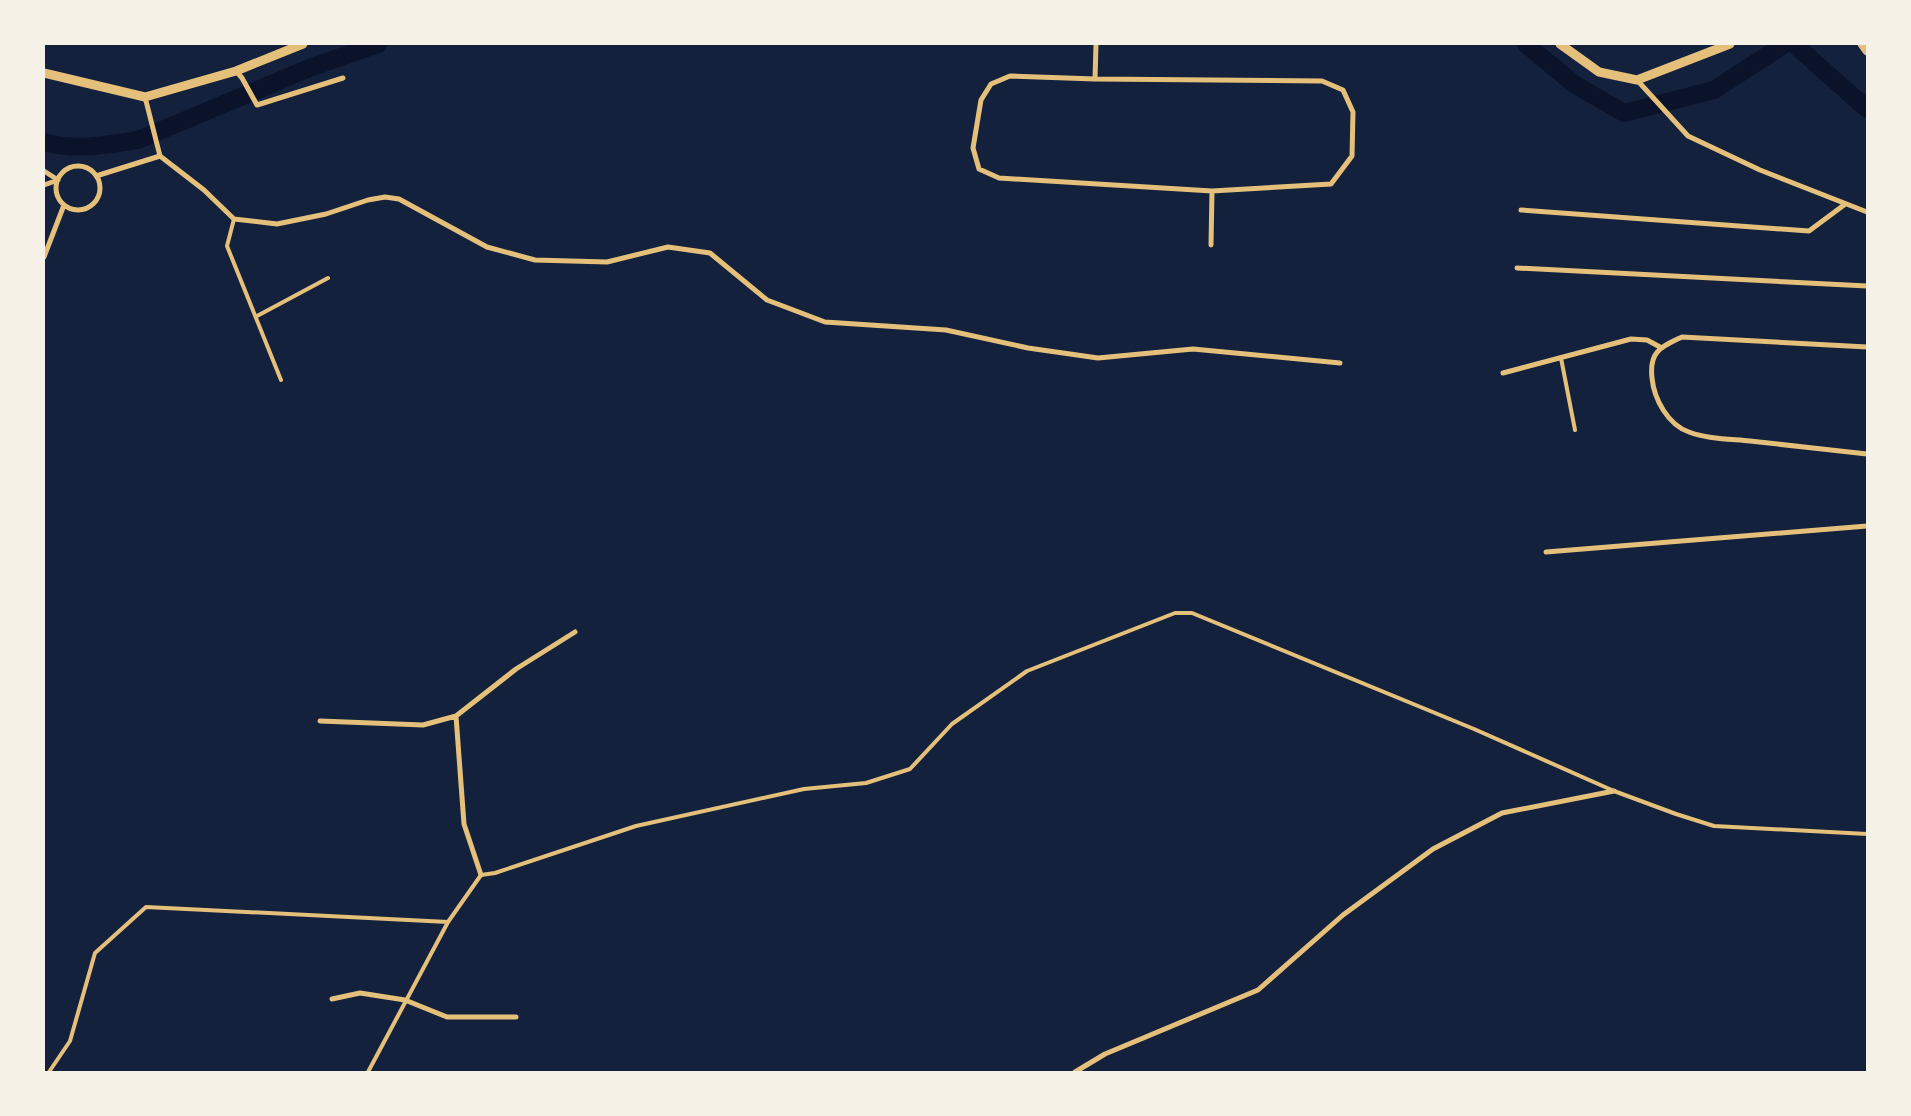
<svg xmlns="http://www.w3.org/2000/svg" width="1911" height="1116" viewBox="0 0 1911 1116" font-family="Manrope,sans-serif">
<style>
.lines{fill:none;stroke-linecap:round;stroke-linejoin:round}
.canal{stroke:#0b132b;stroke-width:18}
.service{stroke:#e5c07b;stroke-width:4}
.minor{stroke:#e5c07b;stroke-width:5}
.tertiary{stroke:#e5c07b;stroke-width:9}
</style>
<rect width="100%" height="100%" fill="#14213d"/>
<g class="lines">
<path class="canal" d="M 1526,44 L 1574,84 L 1624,113 L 1714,90 L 1785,44
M 1794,44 L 1867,109
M 44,142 C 74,151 107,145 138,140 L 312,67 L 378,44"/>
<path class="service" d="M 234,219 L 227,246 L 281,380
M 257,316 L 328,278
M 1561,358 L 1575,430
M 49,1072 L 70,1041 L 95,953 L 146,907 L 448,922
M 368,1072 L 448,922 L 481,875 L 495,873 L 636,826 L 804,789 L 866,783 L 910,769 L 952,724 L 1027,671 L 1175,613 L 1192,613 L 1474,729 L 1614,791 L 1676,814 L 1714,826 L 1867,834"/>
<path class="minor" d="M 236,71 L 242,78 L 257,105 L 343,78
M 1095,79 L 1096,44
M 1637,80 L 1688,136 L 1760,170 L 1867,212
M 145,97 L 160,156
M 160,156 L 204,190 L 234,219 L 277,224 L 326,214 L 368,200 L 385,197 L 399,199 L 487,247 L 535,260 L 607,262 L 668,247 L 710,253 L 767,300 L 825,322 L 946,330 L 1028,348 L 1098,358 L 1193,349 L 1340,363
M56 188a22 22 0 1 1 44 0a22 22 0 1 1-44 0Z
M 44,171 L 58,180
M 96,176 L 160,156
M 44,185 L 58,180
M 1521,210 L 1809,231 L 1844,205
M 1211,245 L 1212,191 L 1331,184 L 1352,156 L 1353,112 L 1343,90 L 1322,81 L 1095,79 L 1010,76 L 991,84 L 981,100 L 973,148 L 979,169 L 999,178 L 1212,191
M 44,257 L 64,205
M 1517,268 L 1867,286
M 1867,347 L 1682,337 C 1661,347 1649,351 1652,378 C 1654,399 1668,425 1689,432 C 1707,439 1730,439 1750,441 C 1789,445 1828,450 1867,454
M 1503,373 L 1631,339 L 1647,340 L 1660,347
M 1546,552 L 1867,526
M 320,721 L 423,725 L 456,716
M 481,875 L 464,824 L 456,716 L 516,669 L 575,632
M 332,999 L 360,993 L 405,1000 L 447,1017 L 516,1017
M 1075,1072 L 1105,1054 L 1258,990 L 1343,915 L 1433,849 L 1502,813 L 1614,791"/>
<path class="tertiary" d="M 1560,44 L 1599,72 L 1637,80 L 1730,44
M 1862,44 L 1867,51
M 44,73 L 145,97 L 236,71 L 303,44"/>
</g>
<rect width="1911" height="1116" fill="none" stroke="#f6f1e7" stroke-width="90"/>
</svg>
